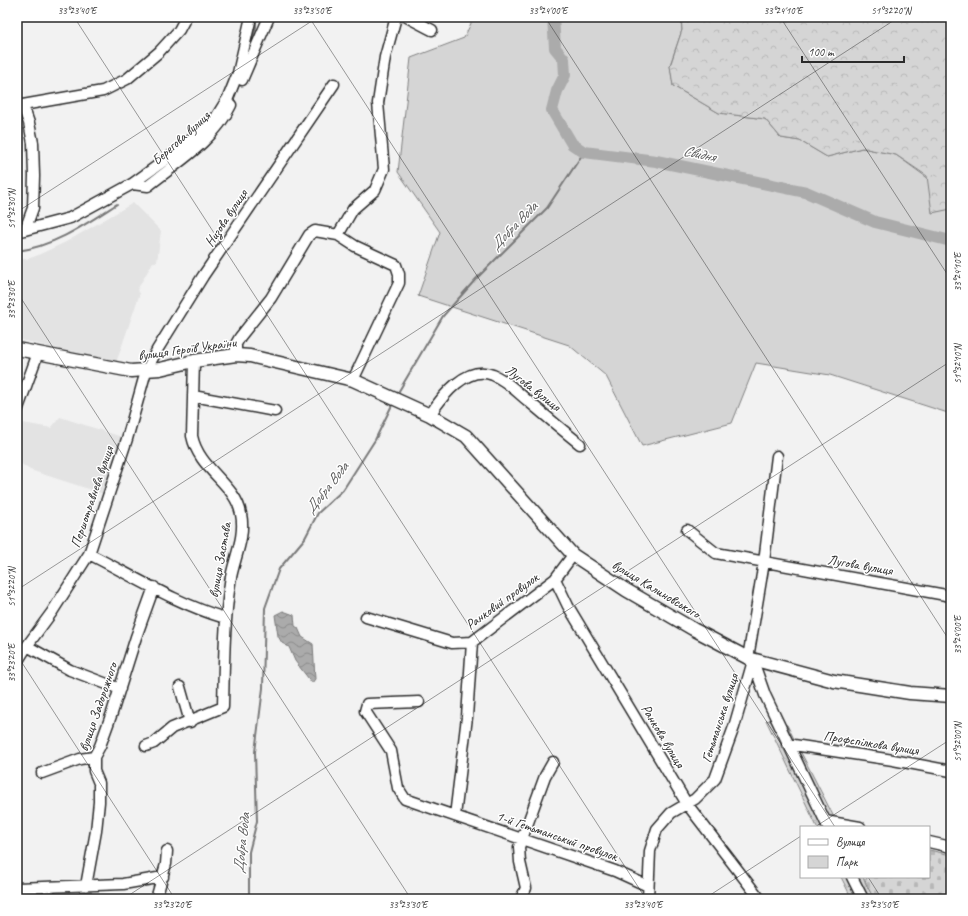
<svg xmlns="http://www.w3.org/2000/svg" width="968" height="916" viewBox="0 0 968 916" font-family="Caveat,sans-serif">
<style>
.built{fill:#e3e3e3}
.green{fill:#d5d5d5;stroke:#808080}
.forest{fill:url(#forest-crowns);stroke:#808080}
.cemetery{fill:url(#cemetery-stones);stroke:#808080}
.water{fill:url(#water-waves);stroke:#787878}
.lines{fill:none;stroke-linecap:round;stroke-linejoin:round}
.stream{stroke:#787878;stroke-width:2}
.river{stroke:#ababab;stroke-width:12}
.minor-casing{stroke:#2b2b2b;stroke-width:13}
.major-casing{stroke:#2b2b2b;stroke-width:15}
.minor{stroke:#fff;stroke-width:10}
.major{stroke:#fff;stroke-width:12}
.ticks{fill:none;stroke:#2b2b2b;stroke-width:1;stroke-opacity:0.45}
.labels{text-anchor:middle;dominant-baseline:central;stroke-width:3;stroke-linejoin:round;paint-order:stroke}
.street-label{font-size:14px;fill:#2b2b2b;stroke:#fff}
.water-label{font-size:15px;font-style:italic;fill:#585858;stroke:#fff}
.neatline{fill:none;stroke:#2b2b2b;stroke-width:1.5}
.ticks-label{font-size:10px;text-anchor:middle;fill:#2b2b2b}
</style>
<defs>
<pattern id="forest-crowns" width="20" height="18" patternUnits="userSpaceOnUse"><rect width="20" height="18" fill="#d5d5d5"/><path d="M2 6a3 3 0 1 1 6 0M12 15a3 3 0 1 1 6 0" fill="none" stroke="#b7b7b7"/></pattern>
<pattern id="cemetery-stones" width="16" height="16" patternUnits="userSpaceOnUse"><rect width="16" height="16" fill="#d5d5d5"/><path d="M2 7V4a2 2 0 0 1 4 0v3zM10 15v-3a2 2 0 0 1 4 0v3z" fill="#b7b7b7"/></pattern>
<pattern id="water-waves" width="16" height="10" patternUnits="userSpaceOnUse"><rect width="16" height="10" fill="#ababab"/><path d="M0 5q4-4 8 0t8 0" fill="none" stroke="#8b8b8b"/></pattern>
</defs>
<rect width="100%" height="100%" fill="#f2f2f2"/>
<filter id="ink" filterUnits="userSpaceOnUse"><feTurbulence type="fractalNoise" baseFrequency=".025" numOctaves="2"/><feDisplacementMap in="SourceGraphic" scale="8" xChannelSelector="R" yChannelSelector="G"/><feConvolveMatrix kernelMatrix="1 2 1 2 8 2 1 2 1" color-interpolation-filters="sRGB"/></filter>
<g filter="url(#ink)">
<path class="built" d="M 133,203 L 161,231 L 157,262 L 153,262 L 137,290 L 140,293 L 116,363 L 17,339 L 17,259 L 27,259 L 36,256 L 66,242 Z
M 60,417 L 122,437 L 104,494 L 30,470 L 17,461 L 17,422 L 51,428 Z"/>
<path class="green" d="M 474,17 L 681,17 L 682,30 L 670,65 L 673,86 L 719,113 L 765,119 L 781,138 L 800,141 L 827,157 L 862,148 L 896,155 L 951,195 L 951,414 L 830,375 L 756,363 L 732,423 L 642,446 L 606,376 L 569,345 L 418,296 L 440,232 L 398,172 L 411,58 L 464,38 Z"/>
<path class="forest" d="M 681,17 L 951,17 L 951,209 L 932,213 L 927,176 L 896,155 L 862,148 L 827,157 L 800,141 L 781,138 L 765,119 L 719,113 L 673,86 L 670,66 L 682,30 Z
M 766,720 L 787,725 L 839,827 L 817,827 Z
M 841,877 L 863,877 L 874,899 L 852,899 Z"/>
<path class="cemetery" d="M 929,850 L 951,855 L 951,899 L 874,899 L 865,882 L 867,877 L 929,877 Z"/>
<path class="water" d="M 283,611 L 294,615 L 295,626 L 298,628 L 302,637 L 313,644 L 315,679 L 312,683 L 295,661 L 289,647 L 282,643 L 278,636 L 275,615 Z"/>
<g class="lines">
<path class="stream" d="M 248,54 L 256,27 L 256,17
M 17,251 C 55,246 86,224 117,204
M 396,396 L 443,316 L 476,279 L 547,208 L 584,152
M 249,899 L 249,852 L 257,821 L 255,752 L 263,688 L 265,608 L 279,569 L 305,538 L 318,513 L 343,490 L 375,440 L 393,403"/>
<path class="river" d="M 553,17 L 555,48 L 564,59 L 565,75 L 557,91 L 552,110 L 572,144 L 584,152 L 656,161 L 806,192 L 875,222 L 951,241"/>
<defs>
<path id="minor" d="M 407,17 L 432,30
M 242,80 L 269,17
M 17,106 L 103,91 L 127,79 L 159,52 L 179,30 L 186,17
M 23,106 L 29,123 L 33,143 L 34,176 L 33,208 L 25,230
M 132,184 L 148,186 C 178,162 214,141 231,105
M 17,232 L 70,218 L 132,184 L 182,148 L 215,119 L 228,98 L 238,73 L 251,17
M 236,355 L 236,344 L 240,337 L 271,298 L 309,235 L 315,231 L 338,235
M 353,380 L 399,283 L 399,274 L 396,265 L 355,246 L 338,235 L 353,209 L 375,190 L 384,169 L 378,103 L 385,57 L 396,17
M 193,396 L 275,411
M 17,411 L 38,353
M 430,415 C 442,396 467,364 493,375 C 506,380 517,392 528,401 C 545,415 562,430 580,444
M 687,530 L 716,553 L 951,596
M 89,554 C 133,576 177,604 225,618
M 555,579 L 568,606 L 687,804 L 760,899
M 366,617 L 452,643 L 472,642 L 555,579 L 573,555
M 27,646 L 70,670 L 120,689
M 748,658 L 764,562 L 777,456
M 753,661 L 765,695 L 828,827
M 17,662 L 27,646 L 52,612 L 89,554 L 127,439 L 146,371 L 157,350 L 203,276 L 334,84
M 180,687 L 190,722
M 419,702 L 367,704 L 365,711 L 391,751 L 398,788 L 405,799 L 615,871 L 648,886
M 787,744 L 893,760 L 951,771
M 146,746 L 154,743 L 172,728 L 223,707 C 224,666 224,624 230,583 C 233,560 246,538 241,514 C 236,484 199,470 192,436 L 194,361
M 42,773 L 80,759 L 94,757
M 455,816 L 467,717 L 472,642
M 825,821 L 860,827
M 929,842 L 951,847
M 852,877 L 863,899
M 86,886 L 96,831 L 99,802 L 99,783 L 94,771 L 94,757 L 100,746 L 112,713 L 136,637 L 154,587
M 17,888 L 123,884 L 163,877
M 156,899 L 166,864 L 167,851
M 521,899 L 526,888 L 520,862 L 519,847 L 545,776 L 553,762
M 648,899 L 650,851 L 657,829 L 671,813 L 695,799 L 715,779 L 734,727 L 753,661"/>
<path id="major" d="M 17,349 L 131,371 L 160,369 L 194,361 L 236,355 L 250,356 L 353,380 L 430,415 L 466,436 L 573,555 L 626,590 L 693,629 L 748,658 L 834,681 L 910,693 L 951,696"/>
</defs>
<use href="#minor" class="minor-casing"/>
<use href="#major" class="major-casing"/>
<use href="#minor" class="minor"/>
<use href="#major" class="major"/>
</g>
</g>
<path class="ticks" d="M 74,17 L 646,899M 309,17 L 835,827M 545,17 L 951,643M 780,17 L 951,280M 17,212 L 318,17M 17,292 L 411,899M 17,590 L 899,17M 17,655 L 175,899M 815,827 L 951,739M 868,877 L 882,899M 123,899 L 951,361M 704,899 L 801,836"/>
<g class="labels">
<g class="street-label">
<text transform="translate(181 138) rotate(-42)">Берегова вулиця</text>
<text transform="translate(226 218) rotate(-56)">Низова вулиця</text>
<text transform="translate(187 349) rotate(-8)">вулиця Героїв України</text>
<text transform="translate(533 388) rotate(38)">Лугова вулиця</text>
<text transform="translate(92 497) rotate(-71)">Першотравнева вулиця</text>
<text transform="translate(220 560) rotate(-80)">вулиця Застава</text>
<text transform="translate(860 565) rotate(10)">Лугова вулиця</text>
<text transform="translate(656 589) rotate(31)">вулиця Калиновського</text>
<text transform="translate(502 601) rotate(-36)">Ранковий провулок</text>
<text transform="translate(98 707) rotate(-71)">вулиця Задорожного</text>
<text transform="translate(720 718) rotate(-72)">Гетьманська вулиця</text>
<text transform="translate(663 736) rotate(59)">Ранкова вулиця</text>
<text transform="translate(871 743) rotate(9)">Профспілкова вулиця</text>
<text transform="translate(557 836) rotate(19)">1-й Гетьманський провулок</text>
</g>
<g class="water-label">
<text transform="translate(699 154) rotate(12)">Свидня</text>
<text transform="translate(514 226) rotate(-46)">Добра Вода</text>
<text transform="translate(327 488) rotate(-52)">Добра Вода</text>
<text transform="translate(242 843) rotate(-84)">Добра Вода</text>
</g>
</g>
<rect width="968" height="916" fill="none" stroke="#fff" stroke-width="44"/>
<rect x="800" y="826" width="130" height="52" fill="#ffffff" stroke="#aaaaaa"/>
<rect x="808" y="839" width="20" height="6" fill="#ffffff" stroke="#aaaaaa"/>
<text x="836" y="846" font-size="12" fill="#2b2b2b">Вулиця</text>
<rect x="808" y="856" width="20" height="12" fill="#d5d5d5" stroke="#aaaaaa"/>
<text x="836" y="866" font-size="12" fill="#2b2b2b">Парк</text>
<path d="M802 56v6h102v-6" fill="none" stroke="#2b2b2b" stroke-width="2"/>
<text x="808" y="56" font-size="12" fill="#2b2b2b" stroke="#ffffff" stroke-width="3" paint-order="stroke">100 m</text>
<rect x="22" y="22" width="924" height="872" class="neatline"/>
<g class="ticks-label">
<text x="77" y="14">33°23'40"E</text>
<text x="312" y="14">33°23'50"E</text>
<text x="548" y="14">33°24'00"E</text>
<text x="783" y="14">33°24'10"E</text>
<text x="891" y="14">51°32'20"N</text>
<text transform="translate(11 209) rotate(-90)" y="4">51°32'30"N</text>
<text transform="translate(957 272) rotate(-90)" y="4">33°24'10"E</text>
<text transform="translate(11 300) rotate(-90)" y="4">33°23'30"E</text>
<text transform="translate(957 364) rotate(-90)" y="4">51°32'10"N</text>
<text transform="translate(11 587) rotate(-90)" y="4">51°32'20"N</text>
<text transform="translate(957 635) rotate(-90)" y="4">33°24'00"E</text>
<text transform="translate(11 663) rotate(-90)" y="4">33°23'20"E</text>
<text transform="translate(957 742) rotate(-90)" y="4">51°32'00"N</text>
<text x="172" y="908">33°23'20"E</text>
<text x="408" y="908">33°23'30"E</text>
<text x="643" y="908">33°23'40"E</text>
<text x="879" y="908">33°23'50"E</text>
</g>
</svg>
